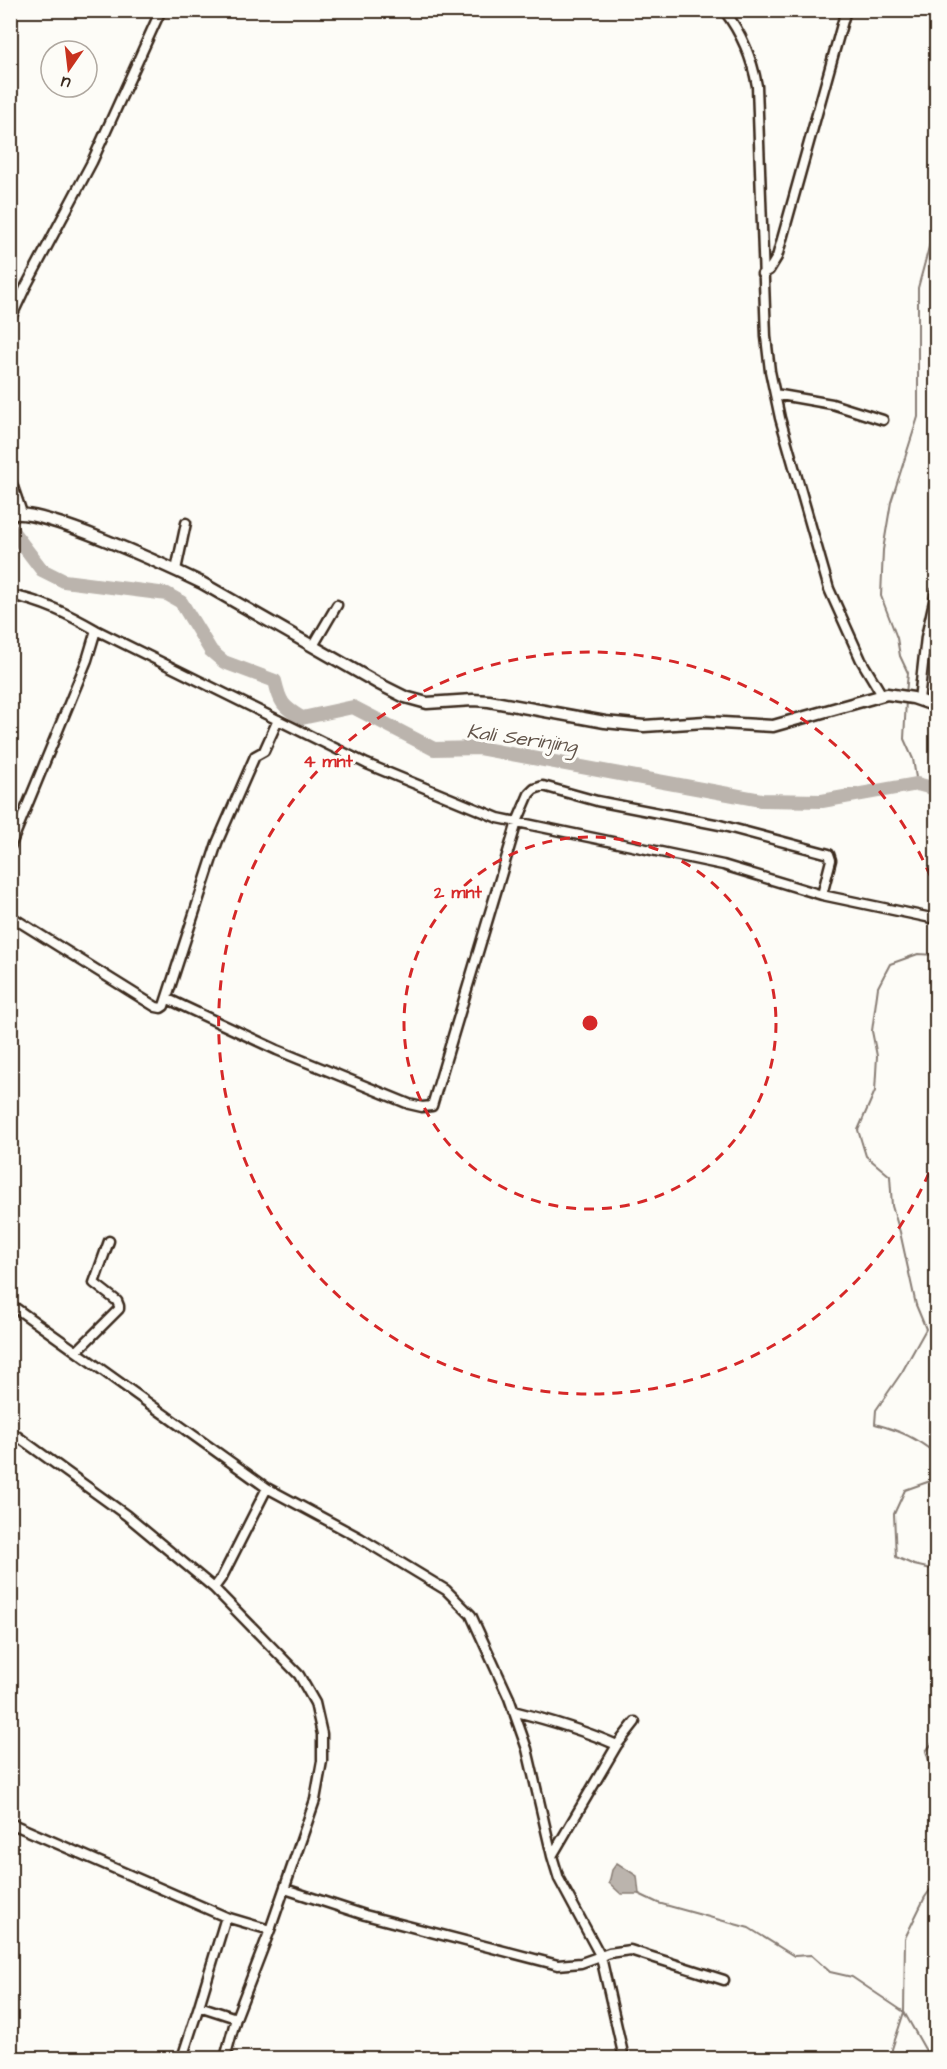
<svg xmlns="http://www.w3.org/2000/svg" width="947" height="2069" viewBox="0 0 947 2069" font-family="'Architects Daughter',sans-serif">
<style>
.water{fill:#bbb4ad;stroke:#887d74;stroke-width:1.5}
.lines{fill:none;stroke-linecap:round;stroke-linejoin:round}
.stream{stroke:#887d74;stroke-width:2}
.river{stroke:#bbb4ad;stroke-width:14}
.minor-casing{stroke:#3b2a1e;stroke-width:13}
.major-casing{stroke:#3b2a1e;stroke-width:15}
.minor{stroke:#fdfcf7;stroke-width:8}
.major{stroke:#fdfcf7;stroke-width:10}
.ring{fill:none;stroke:#d62828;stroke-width:3;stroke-dasharray:10 8}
.labels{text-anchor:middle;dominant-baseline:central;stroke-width:6;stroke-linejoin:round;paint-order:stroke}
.water-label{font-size:20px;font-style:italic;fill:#615349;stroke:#fdfcf7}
.centre{fill:#d62828;stroke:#fdfcf7;stroke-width:3}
.ring-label{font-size:18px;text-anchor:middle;font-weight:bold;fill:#d62828;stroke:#fdfcf7;stroke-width:6;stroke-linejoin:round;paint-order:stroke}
</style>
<rect width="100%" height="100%" fill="#fdfcf7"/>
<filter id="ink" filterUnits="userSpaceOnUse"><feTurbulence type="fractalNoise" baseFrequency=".0167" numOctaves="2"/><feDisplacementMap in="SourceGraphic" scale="12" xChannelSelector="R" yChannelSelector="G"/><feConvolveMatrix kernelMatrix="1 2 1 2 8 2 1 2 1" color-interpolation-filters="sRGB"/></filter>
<g filter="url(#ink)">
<path class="water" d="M 617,1863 L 637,1876 L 639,1894 L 621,1894 L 609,1883 L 612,1870 Z"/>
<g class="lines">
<path class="stream" d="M 906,694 L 908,673 L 900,656 L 897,638 L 881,596 L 883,550 L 891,502 L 918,417 L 918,288 L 936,221
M 906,700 L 904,739 L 913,759 L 917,784
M 936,955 L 918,954 L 890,964 L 878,987 L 872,1031 L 877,1056 L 875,1091 L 858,1130 L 866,1156 L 890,1176 L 892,1206 L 900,1232 L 916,1305 L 926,1329 L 902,1372 L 876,1410 L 875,1424 C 901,1431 916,1438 936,1454
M 936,1479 L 905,1490 L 894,1514 L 896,1557 L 914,1565 L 936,1570
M 936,1629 L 933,1647 L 936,1650
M 936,1739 L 926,1751 L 936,1785
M 639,1894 L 658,1903 L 749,1928 L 794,1956 L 811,1955 L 830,1972 L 852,1977 L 904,2012 L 930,2058
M 892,2058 L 892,2049 L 904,2012 L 905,1938 L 925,1897 L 936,1882"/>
<path class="river" d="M 10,528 L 42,570 L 64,581 L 167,594 L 181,602 L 211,651 L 224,662 L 275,681 C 280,703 283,707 302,718 L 353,707 L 434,749 L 479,748 L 761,800 L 822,801 L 917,784 L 936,789"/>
<defs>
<path id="minor" d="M 724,10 C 742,34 752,57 757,86 L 766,337 L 770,371 L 780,418 L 829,589 L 861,660 L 882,695
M 762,274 L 769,270 L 777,257 L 846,10
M 10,320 L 25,288 L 92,162 L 161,10
M 775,394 L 832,404 L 883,420
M 10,478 L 22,513
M 176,570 L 186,523
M 10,595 C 42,601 68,614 96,630 L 367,764 L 498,818 L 723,865 L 822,895 L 936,919
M 926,637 L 936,640
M 313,646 L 337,605
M 919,700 L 926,637 L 936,592
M 10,847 L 87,660 L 96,630
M 10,916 L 156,1007 L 161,1008 L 164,1006 L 217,843 L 255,756 L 264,751 L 278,720
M 168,999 L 277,1050 L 409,1104 L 422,1107 L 432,1106 L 517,822 L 529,794 L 534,789 L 543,786 L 597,801 L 720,825 L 829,854 L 831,860 L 822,895
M 10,1304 L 267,1488 L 360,1538 L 446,1590 L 471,1615 L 509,1698 L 527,1749 L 552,1856
M 77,1351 L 119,1309 L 119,1306 L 117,1301 L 94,1283 L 109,1241
M 10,1431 L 126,1515 L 214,1588 L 299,1675 L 315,1703 L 322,1734 L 322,1761 L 315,1800 L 270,1930 L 236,2018 L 225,2058
M 214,1588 L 222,1577 L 267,1488
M 513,1711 C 549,1720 583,1730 617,1745
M 10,1823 L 226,1917
M 285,1889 L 365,1915 L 558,1965 L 581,1963 L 609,1953 L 630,1950 L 724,1980
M 199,2006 L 226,1917 L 270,1930
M 182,2058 L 199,2006 L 236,2018
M 624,2058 L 601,1957 L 559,1879 L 552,1856 L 617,1745 L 635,1722"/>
<path id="major" d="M 10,515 C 36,505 171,568 202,583 L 379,684 L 405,697 L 427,703 L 473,700 L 489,701 L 605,722 L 644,726 L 705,722 L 773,726 L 887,694 L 913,698 L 936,706"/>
</defs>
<use href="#minor" class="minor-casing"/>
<use href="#major" class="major-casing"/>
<use href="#minor" class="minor"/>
<use href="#major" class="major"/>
</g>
</g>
<g class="ring">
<circle cx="590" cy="1023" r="186"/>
<path d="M936 1156A371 371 0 1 1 936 890"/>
</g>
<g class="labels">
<g class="water-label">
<text transform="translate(522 739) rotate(8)">Kali Serinjing</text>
</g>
</g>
<circle cx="590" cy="1023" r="9" class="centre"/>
<g class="ring-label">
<text x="328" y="767">4 mnt</text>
<text x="458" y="898">2 mnt</text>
</g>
<rect width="947" height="2069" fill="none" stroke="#fdfcf7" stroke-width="36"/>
<rect x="18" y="18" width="911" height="2033" fill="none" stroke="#3b2a1e" stroke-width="2" filter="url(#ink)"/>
<g transform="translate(69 69) rotate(194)"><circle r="28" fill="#fdfcf7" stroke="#afa8a0" stroke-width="1.5"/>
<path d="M0-4.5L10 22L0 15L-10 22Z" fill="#c8321e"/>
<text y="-9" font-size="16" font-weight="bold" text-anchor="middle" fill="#3b2a1e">U</text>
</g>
</svg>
